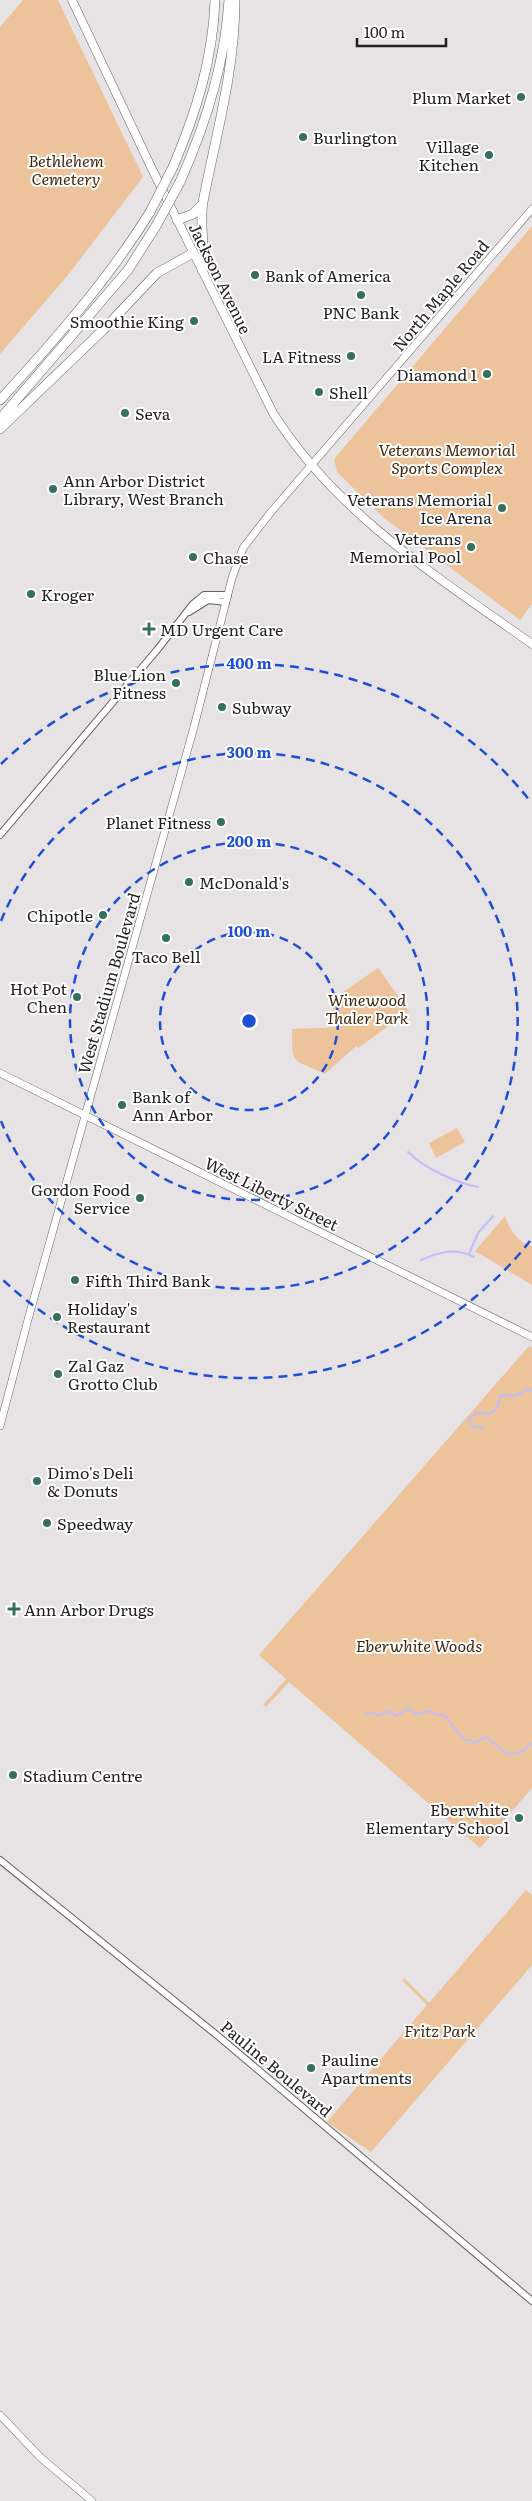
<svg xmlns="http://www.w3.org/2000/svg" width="532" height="2501" viewBox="0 0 532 2501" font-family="Literata,serif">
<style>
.green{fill:#edc39b}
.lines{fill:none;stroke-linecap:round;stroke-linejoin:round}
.stream{stroke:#c0bdfc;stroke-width:2}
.tertiary-casing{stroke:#656162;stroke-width:8}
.secondary-casing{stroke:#656162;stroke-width:8}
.primary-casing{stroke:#656162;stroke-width:9}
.motorway-casing{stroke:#656162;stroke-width:10}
.tertiary{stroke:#fff;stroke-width:6}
.secondary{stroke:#fff;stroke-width:7}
.primary{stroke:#fff;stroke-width:8}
.motorway{stroke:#fff;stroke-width:9}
.motorway-bridge-casing{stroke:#656162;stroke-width:10;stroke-linecap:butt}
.motorway-bridge{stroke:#fff;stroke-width:9}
.ring{fill:none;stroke:#1d4ed8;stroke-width:2.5;stroke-dasharray:9 6}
.poi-dot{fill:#34705b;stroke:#fff;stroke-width:2}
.labels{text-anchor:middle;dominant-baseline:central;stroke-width:4;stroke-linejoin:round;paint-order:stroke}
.poi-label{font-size:16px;fill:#201e1f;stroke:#fff;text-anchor:start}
.park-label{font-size:16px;font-style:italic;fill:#41280c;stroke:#fff}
.street-label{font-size:16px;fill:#201e1f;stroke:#fff}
.centre{fill:#1d4ed8;stroke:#fff;stroke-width:2.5}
.ring-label{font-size:15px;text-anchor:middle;font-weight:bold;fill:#1d4ed8;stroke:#fff;stroke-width:4;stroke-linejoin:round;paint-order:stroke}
</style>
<rect width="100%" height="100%" fill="#e7e2e3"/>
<path class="green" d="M 23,0 L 58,0 L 143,177 L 68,275 L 0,354 L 0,27 Z
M 532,226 L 532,604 L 520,620 L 384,518 L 337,472 L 334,459 Z
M 378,968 L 409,1011 L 358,1048 L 356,1046 L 325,1074 C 293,1058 292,1068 292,1029 L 340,1027 L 330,1001 Z
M 457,1128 L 465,1142 L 436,1158 L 429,1143 Z
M 505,1216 C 509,1229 518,1243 532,1246 L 532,1285 L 475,1251 Z
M 529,1346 L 532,1348 L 532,1788 L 480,1848 L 289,1682 L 266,1707 L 263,1705 L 286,1679 L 259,1655 Z
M 526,1890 L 532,1895 L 532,1965 L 371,2152 L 327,2122 L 427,2005 L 402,1980 L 404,1978 L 429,2003 Z"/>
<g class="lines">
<path class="stream" d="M 408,1152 C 424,1168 456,1183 478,1187
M 469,1254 L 478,1233 L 493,1216
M 421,1260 C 440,1252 455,1247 474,1257
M 484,1428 L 474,1427 L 470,1424 L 469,1420 L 477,1412 L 490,1414 L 497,1408 L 501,1395 L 515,1396 L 528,1389 L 532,1391
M 366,1714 L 371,1712 L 378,1716 L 389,1711 L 395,1716 L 409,1709 L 416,1714 L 430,1711 L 437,1715 L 444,1715 L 464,1740 L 471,1740 L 474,1743 L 486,1737 L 507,1754 L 520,1753 L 532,1743"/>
<defs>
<path id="tertiary" d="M 189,612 L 208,600 L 226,602
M 0,835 L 157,650 L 193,604 L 204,595 L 228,595
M 0,1860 L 218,2036 L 532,2301"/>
<path id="secondary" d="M 0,1073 L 532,1337
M 0,1426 L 29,1316 L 194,727 L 232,578 L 243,548 L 271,512 L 532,209
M 0,2415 L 40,2457 L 92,2501"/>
<path id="primary" d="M 72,0 L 152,169 L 273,413 C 337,514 436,576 532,644"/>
<path id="motorway" d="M 173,167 C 196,113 213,59 215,0
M 180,182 C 206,124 225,64 229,0
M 177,220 L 193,214 L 203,204
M 202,270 C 206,248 199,225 203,202 C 216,135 235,70 235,0
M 0,400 C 54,341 108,280 150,212
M 0,419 L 128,270 L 156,226
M 0,429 L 103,330 L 157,273 L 193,253"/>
</defs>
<use href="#tertiary" class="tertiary-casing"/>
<use href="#secondary" class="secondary-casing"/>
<use href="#primary" class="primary-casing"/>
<use href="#motorway" class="motorway-casing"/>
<use href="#tertiary" class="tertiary"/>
<use href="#secondary" class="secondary"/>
<use href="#primary" class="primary"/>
<use href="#motorway" class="motorway"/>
<defs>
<path id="motorway-bridge" d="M 150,212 L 173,167
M 156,226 L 180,182"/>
</defs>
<use href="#motorway-bridge" class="motorway-bridge-casing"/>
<use href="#motorway-bridge" class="motorway-bridge"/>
</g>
<g class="ring">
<circle cx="249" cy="1021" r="89"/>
<circle cx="249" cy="1021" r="179"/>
<path d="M1 921A268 268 0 1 1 1 1121"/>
<path d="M530 1241A357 357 0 0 1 1 1278M1 764A357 357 0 0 1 530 801"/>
</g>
<g class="poi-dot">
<circle cx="521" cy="97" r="5"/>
<circle cx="303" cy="137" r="5"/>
<circle cx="489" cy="155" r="5"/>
<circle cx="255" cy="275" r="5"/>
<circle cx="361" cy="295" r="5"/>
<circle cx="194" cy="321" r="5"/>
<circle cx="351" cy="356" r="5"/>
<circle cx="487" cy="374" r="5"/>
<circle cx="319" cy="392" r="5"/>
<circle cx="125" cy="413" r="5"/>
<circle cx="53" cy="489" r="5"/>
<circle cx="502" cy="508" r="5"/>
<circle cx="471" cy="547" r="5"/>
<circle cx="193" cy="557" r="5"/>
<circle cx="31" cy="594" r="5"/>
<path d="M146.5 621.5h5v5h5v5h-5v5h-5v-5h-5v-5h5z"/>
<circle cx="176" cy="683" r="5"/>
<circle cx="222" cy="707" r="5"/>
<circle cx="221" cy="822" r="5"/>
<circle cx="189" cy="882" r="5"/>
<circle cx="103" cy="915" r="5"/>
<circle cx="166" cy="938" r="5"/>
<circle cx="77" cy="997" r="5"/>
<circle cx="122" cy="1105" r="5"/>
<circle cx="140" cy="1198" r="5"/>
<circle cx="75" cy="1280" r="5"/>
<circle cx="57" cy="1317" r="5"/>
<circle cx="58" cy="1374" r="5"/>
<circle cx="37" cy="1481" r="5"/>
<circle cx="47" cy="1523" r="5"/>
<path d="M11.5 1601.5h5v5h5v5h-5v5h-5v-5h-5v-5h5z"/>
<circle cx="13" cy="1775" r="5"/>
<circle cx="519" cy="1818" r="5"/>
<circle cx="311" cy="2068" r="5"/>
</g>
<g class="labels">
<g class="poi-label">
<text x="511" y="97" text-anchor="end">Plum Market</text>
<text x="313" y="137">Burlington</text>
<text x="479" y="146" text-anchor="end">Village<tspan x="479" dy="18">Kitchen</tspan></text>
<text x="265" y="275">Bank of America</text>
<text x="361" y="312" text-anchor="middle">PNC Bank</text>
<text x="184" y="321" text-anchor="end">Smoothie King</text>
<text x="341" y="356" text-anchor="end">LA Fitness</text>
<text x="477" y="374" text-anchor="end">Diamond 1</text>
<text x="329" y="392">Shell</text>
<text x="135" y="413">Seva</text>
<text x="63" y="480">Ann Arbor District<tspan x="63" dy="18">Library, West Branch</tspan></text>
<text x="492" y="499" text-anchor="end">Veterans Memorial<tspan x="492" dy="18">Ice Arena</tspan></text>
<text x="461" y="538" text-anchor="end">Veterans<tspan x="461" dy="18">Memorial Pool</tspan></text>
<text x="203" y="557">Chase</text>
<text x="41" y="594">Kroger</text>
<text x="160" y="629">MD Urgent Care</text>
<text x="166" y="674" text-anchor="end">Blue Lion<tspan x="166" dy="18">Fitness</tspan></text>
<text x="232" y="707">Subway</text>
<text x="211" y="822" text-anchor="end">Planet Fitness</text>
<text x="199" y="882">McDonald's</text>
<text x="93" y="915" text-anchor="end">Chipotle</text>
<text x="166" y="956" text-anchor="middle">Taco Bell</text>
<text x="67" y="988" text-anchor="end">Hot Pot<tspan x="67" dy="18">Chen</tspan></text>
<text x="132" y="1096">Bank of<tspan x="132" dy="18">Ann Arbor</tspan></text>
<text x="130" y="1189" text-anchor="end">Gordon Food<tspan x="130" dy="18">Service</tspan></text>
<text x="85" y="1280">Fifth Third Bank</text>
<text x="67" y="1308">Holiday's<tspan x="67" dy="18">Restaurant</tspan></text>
<text x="68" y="1365">Zal Gaz<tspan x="68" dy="18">Grotto Club</tspan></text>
<text x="47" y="1472">Dimo's Deli<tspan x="47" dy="18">&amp; Donuts</tspan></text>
<text x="57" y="1523">Speedway</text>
<text x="24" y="1609">Ann Arbor Drugs</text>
<text x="23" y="1775">Stadium Centre</text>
<text x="509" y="1809" text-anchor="end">Eberwhite<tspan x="509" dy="18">Elementary School</tspan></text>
<text x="321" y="2059">Pauline<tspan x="321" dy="18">Apartments</tspan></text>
</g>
<g class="park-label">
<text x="66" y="160">Bethlehem<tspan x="66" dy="18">Cemetery</tspan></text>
<text x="447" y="449">Veterans Memorial<tspan x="447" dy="18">Sports Complex</tspan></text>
<text x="367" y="999">Winewood<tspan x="367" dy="18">Thaler Park</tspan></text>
<text x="419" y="1645">Eberwhite Woods</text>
<text x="440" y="2030">Fritz Park</text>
</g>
<g class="street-label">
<text transform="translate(221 278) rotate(64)">Jackson Avenue</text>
<text transform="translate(440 295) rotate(-50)">North Maple Road</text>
<text transform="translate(108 983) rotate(-74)">West Stadium Boulevard</text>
<text transform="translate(272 1193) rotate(26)">West Liberty Street</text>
<text transform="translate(277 2068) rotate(40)">Pauline Boulevard</text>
</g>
</g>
<circle cx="249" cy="1021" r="8" class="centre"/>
<g class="ring-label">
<text x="249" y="669">400 m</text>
<text x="249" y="758">300 m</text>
<text x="249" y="847">200 m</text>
<text x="249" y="937">100 m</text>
</g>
<path d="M357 38v8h89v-8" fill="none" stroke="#201e1f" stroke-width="2.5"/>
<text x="364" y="38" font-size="15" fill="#201e1f" stroke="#ffffff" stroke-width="4" paint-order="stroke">100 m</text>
</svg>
